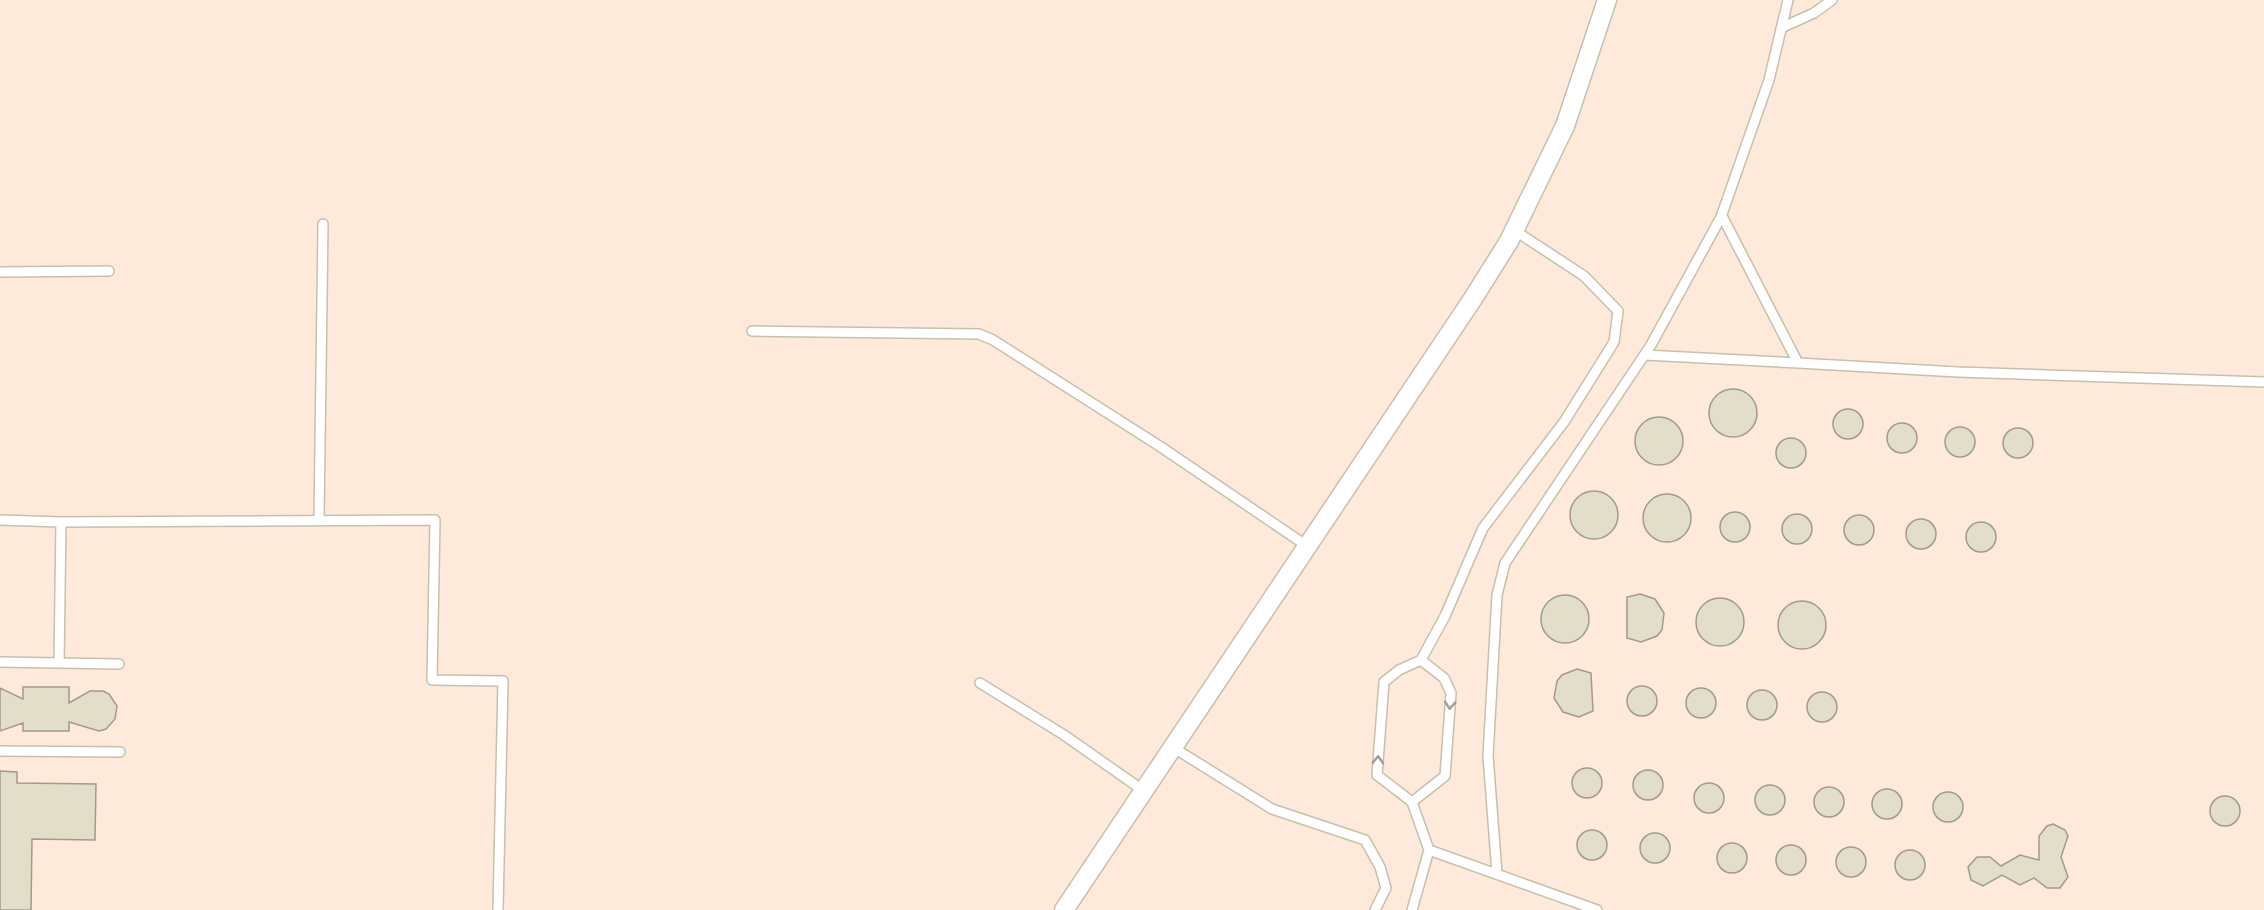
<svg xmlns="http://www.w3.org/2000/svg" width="2264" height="910" viewBox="0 0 2264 910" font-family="Helvetica,sans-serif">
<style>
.industrial{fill:#fee9da}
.building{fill:#e2dec9;stroke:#a09c89;stroke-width:1.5}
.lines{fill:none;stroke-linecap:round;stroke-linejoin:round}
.lane-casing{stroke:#c5c1ad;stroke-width:12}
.street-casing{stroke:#c5c1ad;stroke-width:21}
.lane{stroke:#fff;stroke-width:9}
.street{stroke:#fff;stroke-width:18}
.oneway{stroke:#9e9e9a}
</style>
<rect width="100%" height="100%" fill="#fcf8e3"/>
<path class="industrial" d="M 0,0 L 2264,0 L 2264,910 L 0,910 Z"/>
<path class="building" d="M1709 413a24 24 0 1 1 48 0a24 24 0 1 1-48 0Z
M1833 424a15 15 0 1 1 30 0a15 15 0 1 1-30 0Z
M1635 441a24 24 0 1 1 48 0a24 24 0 1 1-48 0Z
M1887 438a15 15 0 1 1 30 0a15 15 0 1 1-30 0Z
M1945 442a15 15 0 1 1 30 0a15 15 0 1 1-30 0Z
M2003 443a15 15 0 1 1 30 0a15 15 0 1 1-30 0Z
M1776 453a15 15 0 1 1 30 0a15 15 0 1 1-30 0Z
M1570 515a24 24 0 1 1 48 0a24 24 0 1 1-48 0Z
M1643 518a24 24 0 1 1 48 0a24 24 0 1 1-48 0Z
M1720 527a15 15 0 1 1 30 0a15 15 0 1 1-30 0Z
M1782 529a15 15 0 1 1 30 0a15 15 0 1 1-30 0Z
M1844 530a15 15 0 1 1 30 0a15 15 0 1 1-30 0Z
M1906 534a15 15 0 1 1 30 0a15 15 0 1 1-30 0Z
M1966 537a15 15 0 1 1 30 0a15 15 0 1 1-30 0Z
M 1640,594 L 1655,599 L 1664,613 L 1662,630 L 1657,636 L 1641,642 L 1627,638 L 1627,597 Z
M1541 619a24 24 0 1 1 48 0a24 24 0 1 1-48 0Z
M1696 622a24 24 0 1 1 48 0a24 24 0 1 1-48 0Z
M1778 625a24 24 0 1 1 48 0a24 24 0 1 1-48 0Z
M 1577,669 L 1591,673 L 1593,711 L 1579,717 L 1563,712 L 1554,698 L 1557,681 L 1562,675 Z
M1627 701a15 15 0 1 1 30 0a15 15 0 1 1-30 0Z
M 23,687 L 69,687 L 69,703 L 90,691 L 103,691 L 109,694 L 117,706 L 115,719 L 106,729 L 99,731 L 69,722 L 69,731 L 23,731 L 23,723 L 0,731 L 0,688 L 23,699 Z
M1686 703a15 15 0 1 1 30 0a15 15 0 1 1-30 0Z
M1747 705a15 15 0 1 1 30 0a15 15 0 1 1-30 0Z
M1807 707a15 15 0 1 1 30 0a15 15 0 1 1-30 0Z
M1572 783a15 15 0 1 1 30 0a15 15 0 1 1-30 0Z
M1633 785a15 15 0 1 1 30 0a15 15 0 1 1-30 0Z
M 0,771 L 17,772 L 17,783 L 96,784 L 95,840 L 32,839 L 31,910 L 0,910 Z
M1694 798a15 15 0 1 1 30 0a15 15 0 1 1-30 0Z
M1755 800a15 15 0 1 1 30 0a15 15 0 1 1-30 0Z
M1814 802a15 15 0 1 1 30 0a15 15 0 1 1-30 0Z
M1872 804a15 15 0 1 1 30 0a15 15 0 1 1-30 0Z
M1933 807a15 15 0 1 1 30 0a15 15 0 1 1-30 0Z
M2210 811a15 15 0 1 1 30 0a15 15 0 1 1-30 0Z
M 2053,824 L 2065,830 L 2068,836 L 2061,857 L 2068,877 L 2060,888 L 2047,888 L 2034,878 L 2020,885 L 2002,875 L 1983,886 L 1971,880 L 1968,867 L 1977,857 L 1990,857 L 2001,866 L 2020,855 L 2039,860 L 2039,836 L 2047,826 Z
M1577 845a15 15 0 1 1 30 0a15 15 0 1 1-30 0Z
M1640 848a15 15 0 1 1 30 0a15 15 0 1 1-30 0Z
M1717 858a15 15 0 1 1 30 0a15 15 0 1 1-30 0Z
M1776 860a15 15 0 1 1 30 0a15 15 0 1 1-30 0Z
M1836 862a15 15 0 1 1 30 0a15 15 0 1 1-30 0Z
M1895 865a15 15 0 1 1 30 0a15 15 0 1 1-30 0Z"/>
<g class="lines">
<defs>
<path id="lane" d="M 1781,28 L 1814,13 L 1832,0
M 0,272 L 109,271
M 752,331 L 979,334 L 993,340 L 1161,447 L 1307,546
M 1645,355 L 1798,363 L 1722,216
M 1798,363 L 1958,372 L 2264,382
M 0,520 L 61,522 L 59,663
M 319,520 L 323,224
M 61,522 L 435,520 L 432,680 L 503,681 L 498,910
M 0,662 L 119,664
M 980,683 L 1064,735 L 1144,791
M 1174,748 L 1272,809 L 1365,840 L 1380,867 L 1386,888 L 1375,910
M 0,751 L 120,752
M 1412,802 L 1445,776 L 1451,693 L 1444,678 L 1421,660
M 1429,850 L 1412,802 L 1377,775 L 1384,682 L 1399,670 L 1421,660 L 1445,616 L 1483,528 L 1564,422 L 1614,342 L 1618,311 L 1584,276 L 1514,230
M 1497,873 L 1488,756 L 1497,595 L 1505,563 L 1651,345 L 1721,217 L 1769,80 L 1788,0
M 1412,910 L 1429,850 L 1597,910"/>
<path id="street" d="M 1064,910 L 1474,297 L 1509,241 L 1565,126 L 1607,0"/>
</defs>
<use href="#lane" class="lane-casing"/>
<use href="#street" class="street-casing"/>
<use href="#lane" class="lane"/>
<use href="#street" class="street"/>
</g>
<defs><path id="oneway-chevron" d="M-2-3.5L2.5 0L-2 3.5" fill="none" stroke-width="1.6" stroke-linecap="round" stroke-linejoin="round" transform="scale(1.5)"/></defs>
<g class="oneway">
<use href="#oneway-chevron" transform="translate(1450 705) rotate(94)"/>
<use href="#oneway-chevron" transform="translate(1378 760) rotate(-88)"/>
</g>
</svg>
